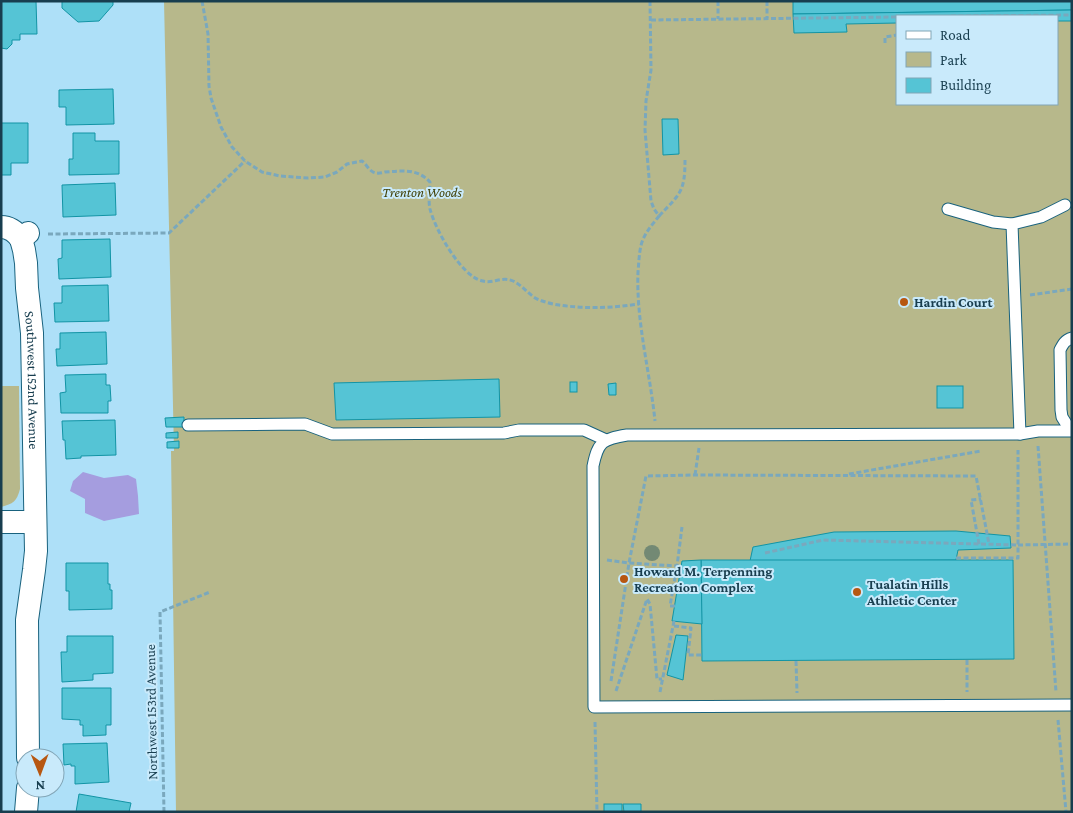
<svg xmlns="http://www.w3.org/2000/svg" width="1073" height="813" viewBox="0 0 1073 813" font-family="'Crimson Pro',serif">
  <rect width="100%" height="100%" fill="#aee0f8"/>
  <!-- green -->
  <g fill="#b7b88b" fill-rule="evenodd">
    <path d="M164 1H1072V812H176L171 451H174ZM897 16H1057V104H897Z"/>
    <path d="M1 386H19L20 489C17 501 13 504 1 507Z"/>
  </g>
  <!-- water -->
  <polygon fill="#a59ddf" points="83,472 104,478 128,475 136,479 138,496 139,514 104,521 85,513 85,499 70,491 73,481"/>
  <!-- building -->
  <g fill="#55c4d5" stroke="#1294a5">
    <polygon points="1,1 36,1 37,34 20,34 20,40 12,40 12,44 7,49 1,48"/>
    <polygon points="62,1 113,1 113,5 99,21 78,22 62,8"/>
    <polygon points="793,1 1072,1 1072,10 793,14"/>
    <polygon points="1072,10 1072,21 1057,21 1057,16 897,16 897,23 846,24 847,32 794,33 793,14"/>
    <polygon points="113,89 114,124 66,125 66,107 59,107 59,90"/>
    <polygon points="662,119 678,119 679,154 663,155"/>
    <polygon points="1,123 28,123 28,163 11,163 11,175 1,175"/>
    <polygon points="73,133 95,133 95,141 119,141 119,174 69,175 69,159 73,159"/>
    <polygon points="115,183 116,215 63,217 62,185"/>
    <polygon points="110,239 111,277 59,279 58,259 62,258 62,240"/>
    <polygon points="108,285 109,321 55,322 54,303 62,303 62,286"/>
    <polygon points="106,332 107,364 57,366 56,349 60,349 60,333"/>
    <polygon points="106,374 106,385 110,385 111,401 108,401 108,413 61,413 60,393 66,392 65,375"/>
    <polygon points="499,379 500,417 336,420 334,383"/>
    <rect x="570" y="382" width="7" height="10"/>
    <polygon points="616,383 616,395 609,395 608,384"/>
    <rect x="937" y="386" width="26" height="22"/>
    <polygon points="184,417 184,427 166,427 165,418"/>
    <polygon points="115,420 116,455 81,456 81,458 66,459 65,440 63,440 62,421"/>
    <polygon points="178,432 178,438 166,438 166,433"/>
    <polygon points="179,441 179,448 167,448 167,442"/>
    <polygon points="956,531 1010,536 1011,548 958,550 956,560 750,561 753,547 834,532"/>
    <polygon points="701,560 1013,560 1014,659 702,661"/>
    <polygon points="701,560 702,624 672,621 682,561"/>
    <polygon points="66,563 108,563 108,584 110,584 110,590 112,590 112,609 69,610 69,591 66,591"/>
    <polygon points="676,635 688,636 683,680 667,675"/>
    <polygon points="67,636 113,636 113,673 93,674 93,680 62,682 61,652 67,652"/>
    <polygon points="62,688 111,688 111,725 106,725 106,735 83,736 83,725 80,725 80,720 62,719"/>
    <polygon points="107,743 109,782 75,784 75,766 71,766 71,764 64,765 63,744"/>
    <polygon points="79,794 131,803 129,812 76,812"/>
    <rect x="604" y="804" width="18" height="8"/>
    <polygon points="623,804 641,804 641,812 624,812"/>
  </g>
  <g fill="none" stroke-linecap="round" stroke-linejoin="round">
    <!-- service casing -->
    <g stroke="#19627e" stroke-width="13">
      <g id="service">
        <polyline points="948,209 993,222 1012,224"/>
        <path d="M1072 338C1065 340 1063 344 1060 350L1061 410 1062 417 1067 425 1072 429"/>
        <polyline points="188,425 305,424 332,434 504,433 519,430 584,430 606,440"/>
        <path d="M1072 431H1038L1020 434 627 435C602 439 598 442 593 466L594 707 1072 705"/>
        <polyline points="1020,434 1012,224 1041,217 1065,205"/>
      </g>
    </g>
    <!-- minor casing -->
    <g stroke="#19627e" stroke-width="24">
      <g id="minor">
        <path d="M1 227C10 227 16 232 21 239L28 233"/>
        <path id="s1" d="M21 239 24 250 26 263 27 288 32 333 36 551 34 570 27 620 28 758"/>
        <polyline points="1,522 35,522"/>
        <polyline points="26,812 28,788"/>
      </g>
    </g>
    <!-- path -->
    <g stroke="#7aa8bd" stroke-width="3" stroke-dasharray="5 2.5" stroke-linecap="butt">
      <path d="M202 1 208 34 209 86 211 98 221 127 232 147 245 161 262 172 280 176 308 178 325 177 337 172 347 164 362 161C366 164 369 170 373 172 377 174 381 173 385 172 402 171 417 168 430 182 430 191 428 200 430 209 435 229 461 277 483 281 493 284 502 276 513 281 522 285 528 294 537 299 544 302 552 304 559 305 586 309 612 308 639 304"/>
      <path d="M650 1 651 70 646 101 645 130 651 201 654 209 659 216C653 224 646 231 642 242 639 251 639 262 638 272 636 322 650 372 655 421"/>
      <polyline points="718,1 718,19"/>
      <polyline points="767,1 767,18"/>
      <polyline points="951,16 1072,15"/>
      <polyline points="651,20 897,17"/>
      <polyline points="885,43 885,37 897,35"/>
      <path d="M659 216C680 194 685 192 685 160"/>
      <polyline points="48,234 169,233 245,161"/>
      <polyline points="1030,295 1072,289"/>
      <polyline points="1038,446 1056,692"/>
      <polyline points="849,474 981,451"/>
      <polyline points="695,475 699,448"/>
      <polyline points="979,544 971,500 981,499"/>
      <polyline points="765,553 823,540 1018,545 1018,450"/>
      <polyline points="956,558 1018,558 1018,545 1072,544"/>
      <polyline points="607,560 629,563 677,566 682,527"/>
      <polyline points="675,606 670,606 677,566"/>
      <polyline points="674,626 691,628 688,655 702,655"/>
      <polyline points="967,660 967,692"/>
      <polyline points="796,661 797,693"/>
      <polyline points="611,681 629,563 646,476 695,475 976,476 989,544"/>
      <polyline points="616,691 647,599 650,604 657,679 662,679"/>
      <polyline points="660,692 674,621"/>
      <polyline points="1058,720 1066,812"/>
      <polyline points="595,722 597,812"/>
      <polyline points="164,812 160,612 210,592"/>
    </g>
    <!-- service -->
    <use href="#service" stroke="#fff" stroke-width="11"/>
    <!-- minor -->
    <use href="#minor" stroke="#fff" stroke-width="22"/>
  </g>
  <!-- trees -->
  <circle fill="#738974" cx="652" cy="553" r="8"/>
  <!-- markers -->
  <g fill="#b75711" stroke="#c9eafb" stroke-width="2">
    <circle cx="904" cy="302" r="5"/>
    <circle cx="624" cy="579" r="5"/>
    <circle cx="857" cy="592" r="5"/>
  </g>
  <g text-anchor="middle" stroke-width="4" stroke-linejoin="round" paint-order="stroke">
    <!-- park labels -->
    <g font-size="14" font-style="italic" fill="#424208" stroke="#c9eafb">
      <text x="422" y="197">Trenton Woods</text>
    </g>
    <!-- poi labels -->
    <g font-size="14" font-weight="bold" fill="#183e4f" stroke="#c9eafb" text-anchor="start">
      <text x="914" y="307">Hardin Court</text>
      <text x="634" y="576">Howard M. Terpenning<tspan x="634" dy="16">Recreation Complex</tspan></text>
      <text x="867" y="589">Tualatin Hills<tspan x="867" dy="16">Athletic Center</tspan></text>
    </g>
    <!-- street labels -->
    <g font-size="14" fill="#183e4f" stroke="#c9eafb">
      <text dy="5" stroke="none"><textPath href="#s1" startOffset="142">Southwest 152nd Avenue</textPath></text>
      <text transform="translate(151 712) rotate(-91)" y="5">Northwest 153rd Avenue</text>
    </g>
  </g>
  <!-- border -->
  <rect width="1073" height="813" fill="none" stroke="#183e4f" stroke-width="5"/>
  <!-- legend -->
  <rect x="896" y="15" width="162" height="90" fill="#c9eafb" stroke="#82a5b6"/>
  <rect x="906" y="31" width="25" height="8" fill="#ffffff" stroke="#82a5b6"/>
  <text x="940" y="40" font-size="15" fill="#183e4f">Road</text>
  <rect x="906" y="52" width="25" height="15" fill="#b7b88b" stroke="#82a5b6"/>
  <text x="940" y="65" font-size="15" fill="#183e4f">Park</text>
  <rect x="906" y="78" width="25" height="15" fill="#55c4d5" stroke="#82a5b6"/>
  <text x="940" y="90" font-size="15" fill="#183e4f">Building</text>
  <!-- north arrow -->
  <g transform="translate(40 773) rotate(179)"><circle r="24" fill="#c9eafb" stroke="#82a5b6"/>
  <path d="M0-4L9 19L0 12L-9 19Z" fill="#b75711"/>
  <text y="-8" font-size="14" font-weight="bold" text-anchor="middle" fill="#183e4f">N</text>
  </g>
</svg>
